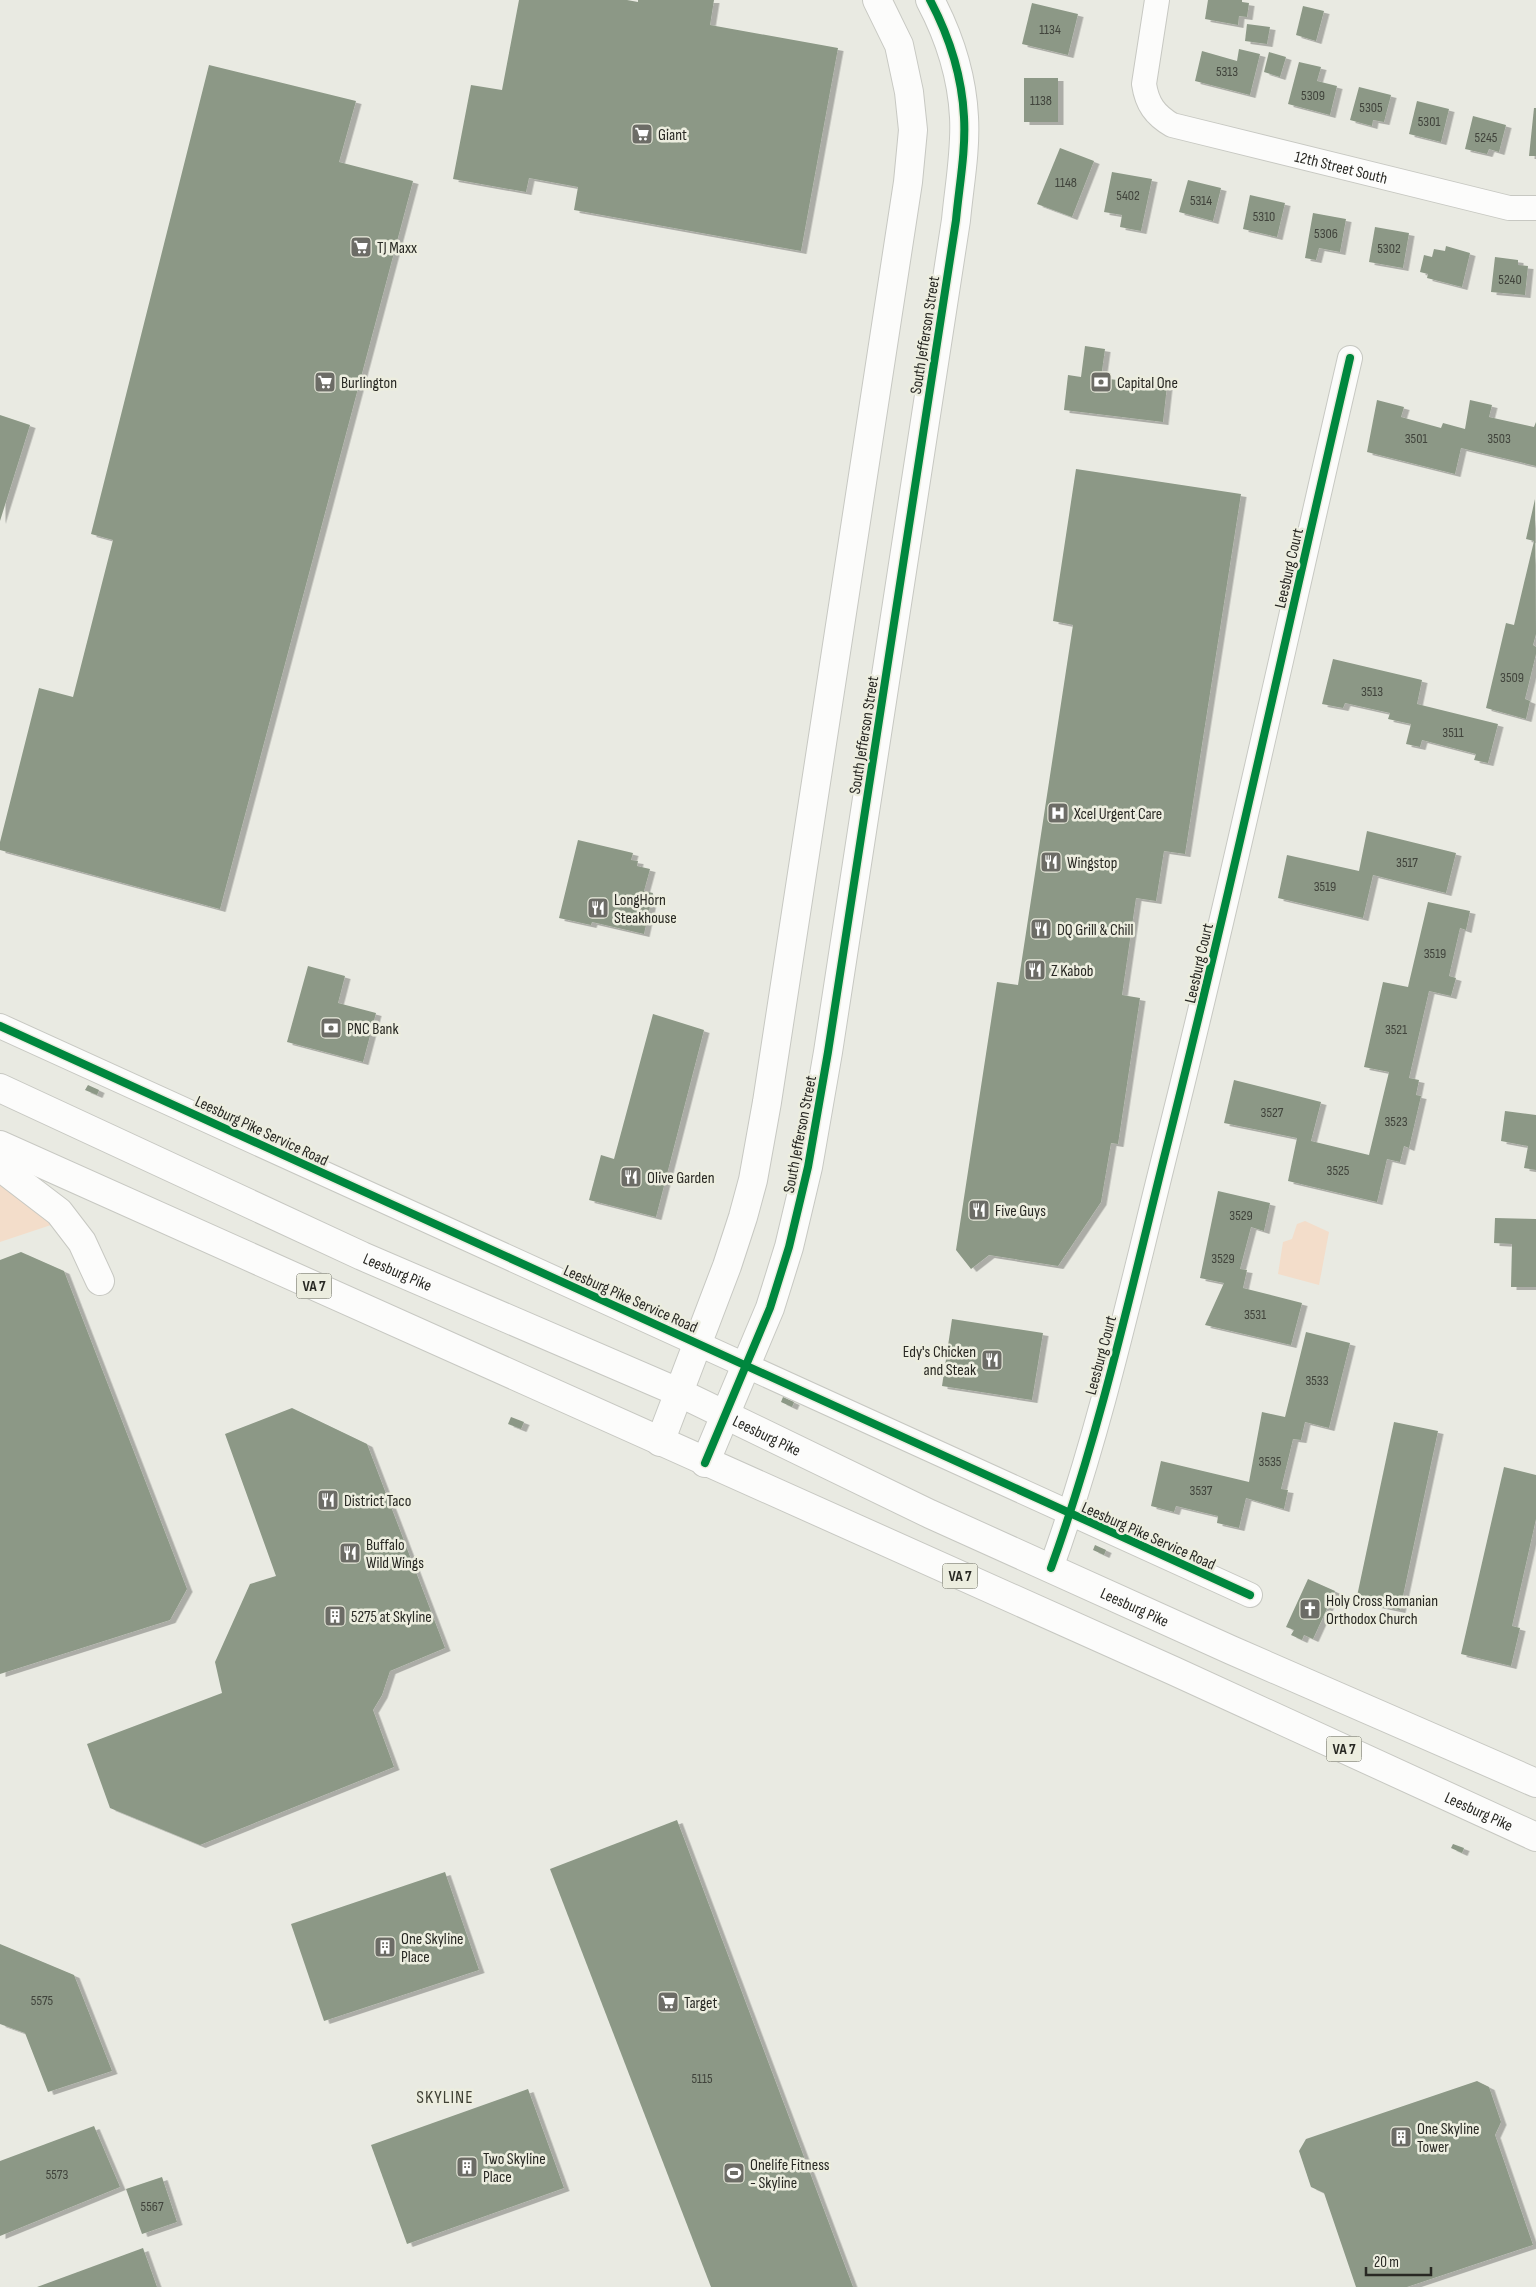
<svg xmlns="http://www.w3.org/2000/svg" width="1536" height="2287" viewBox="0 0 1536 2287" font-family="'Sofia Sans Condensed',sans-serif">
  <defs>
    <filter id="shadow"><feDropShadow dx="5.5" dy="3" stdDeviation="0" flood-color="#0004"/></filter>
  </defs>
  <rect width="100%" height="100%" fill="#e9eae2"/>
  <!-- green -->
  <g fill="#f3ddca">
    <polygon points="0,1181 54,1224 0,1242"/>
    <polygon points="1305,1221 1329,1232 1319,1285 1278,1274 1283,1242 1292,1239 1297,1224"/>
  </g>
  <!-- building -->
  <g fill="#8c9886" filter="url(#shadow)">
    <polygon points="519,0 627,0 638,2 638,0 714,0 710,25 838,48 801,251 574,210 578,187 529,178 526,192 453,179 471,85 502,90"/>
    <polygon points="1208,0 1242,0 1242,2 1249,3 1247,17 1239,16 1238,25 1205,19"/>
    <polygon points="1032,3 1078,14 1068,55 1022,44"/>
    <polygon points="1303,6 1324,11 1316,41 1296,35"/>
    <polygon points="1247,24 1270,27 1267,44 1245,41"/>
    <polygon points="1239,49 1260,54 1250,95 1195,81 1202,51 1237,61"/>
    <polygon points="1269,52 1286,57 1280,77 1264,72"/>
    <polygon points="1299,62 1321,67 1317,81 1337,86 1330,115 1288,104"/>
    <polygon points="209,65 356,101 339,162 413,181 220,909 0,850 0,842 39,688 73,697 113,540 91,534"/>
    <rect x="1024" y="78" width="34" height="44"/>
    <polygon points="1359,87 1391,95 1384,122 1373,120 1372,126 1350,120"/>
    <polygon points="1417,101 1449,109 1441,142 1409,134"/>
    <polygon points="1534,108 1536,108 1536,156 1529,156"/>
    <polygon points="1473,116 1506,125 1499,152 1489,149 1487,154 1465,149"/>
    <polygon points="1060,148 1094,161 1072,217 1037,204"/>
    <polygon points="1112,172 1152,179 1141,231 1120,227 1122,215 1104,212"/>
    <polygon points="1188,180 1221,188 1213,221 1179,212"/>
    <polygon points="1250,195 1285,203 1277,237 1243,229"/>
    <polygon points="1313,213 1346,219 1340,252 1319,248 1316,260 1305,258"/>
    <polygon points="1375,227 1409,233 1403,268 1369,262"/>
    <polygon points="1446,246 1470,253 1462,287 1427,278 1428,274 1420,272 1424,255 1432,257 1434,249 1445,251"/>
    <polygon points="1495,257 1518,260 1518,265 1528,266 1525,295 1491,292"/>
    <polygon points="1085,346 1105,349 1101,378 1167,386 1163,422 1064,410 1068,375 1081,377"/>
    <polygon points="1377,400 1404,407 1401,417 1441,428 1443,423 1465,429 1470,400 1492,405 1489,417 1534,427 1536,422 1536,466 1461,448 1455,474 1367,452"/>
    <polygon points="0,415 30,425 0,521"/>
    <polygon points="1076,469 1241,494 1185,854 1164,851 1156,901 1136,898 1122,995 1140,998 1118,1144 1111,1143 1101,1202 1058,1266 989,1255 971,1269 956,1250 997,982 1018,985 1073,625 1053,621"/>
    <polygon points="1535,499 1536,634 1533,645 1536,647 1536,654 1525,699 1530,701 1526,719 1486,708 1506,623 1514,625 1534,541 1526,539"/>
    <polygon points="1333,659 1422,680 1417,704 1498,724 1488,763 1474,760 1476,754 1422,740 1420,747 1406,744 1411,724 1388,719 1390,713 1345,703 1343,708 1322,704"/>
    <polygon points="1367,831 1456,853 1446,893 1373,875 1363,918 1278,898 1287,855 1359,871"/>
    <polygon points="578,840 633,853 631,860 638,861 637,866 650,869 644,891 653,893 644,934 592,922 591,925 559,918"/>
    <polygon points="1428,902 1470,911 1466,930 1460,928 1449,976 1456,978 1451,996 1429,991 1409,1078 1419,1080 1416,1095 1421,1096 1409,1148 1404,1146 1400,1162 1387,1159 1377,1202 1288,1181 1297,1138 1224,1123 1234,1080 1321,1102 1311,1141 1369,1155 1389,1072 1364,1067 1383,982 1408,987"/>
    <polygon points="308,966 345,976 338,1003 376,1013 363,1062 287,1042"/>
    <polygon points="653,1014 704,1030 656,1217 589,1200 601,1155 614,1159"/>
    <polygon points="88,1085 99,1090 97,1095 85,1090"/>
    <polygon points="1505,1111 1536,1115 1536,1170 1524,1168 1528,1146 1501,1141"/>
    <polygon points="1218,1191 1270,1203 1264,1231 1251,1227 1240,1269 1247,1270 1243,1288 1302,1303 1291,1345 1205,1325 1224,1283 1200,1278"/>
    <polygon points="1495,1218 1536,1219 1536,1287 1511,1287 1512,1244 1494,1243"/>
    <polygon points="21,1252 64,1271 187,1589 170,1620 0,1674 0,1260"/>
    <polygon points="952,1319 1043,1333 1032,1400 942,1386"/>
    <polygon points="1306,1332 1350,1343 1329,1428 1305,1422 1301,1440 1293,1439 1281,1489 1288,1490 1284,1509 1246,1498 1239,1528 1217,1523 1218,1516 1176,1506 1174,1512 1151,1506 1161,1461 1249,1482 1262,1412 1285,1417"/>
    <polygon points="783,1397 794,1402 792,1407 781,1402"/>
    <polygon points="292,1408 367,1444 445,1648 390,1671 382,1695 373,1710 394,1767 200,1845 110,1808 87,1744 222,1693 215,1662 250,1584 276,1576 225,1434"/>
    <polygon points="511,1417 524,1422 521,1429 508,1424"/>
    <polygon points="1394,1422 1438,1431 1400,1610 1356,1601"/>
    <polygon points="1504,1467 1536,1475 1536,1519 1512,1626 1520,1628 1511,1666 1461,1654"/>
    <polygon points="1095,1545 1106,1550 1104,1555 1093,1550"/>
    <polygon points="1308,1579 1335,1591 1313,1639 1304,1635 1302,1640 1291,1635 1294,1630 1286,1627"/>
    <polygon points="677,1820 853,2287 711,2287 550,1869"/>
    <polygon points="1453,1844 1464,1848 1462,1853 1451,1848"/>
    <polygon points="445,1872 479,1970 324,2021 291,1924"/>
    <polygon points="0,1944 74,1975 112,2071 48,2092 25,2033 0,2024"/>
    <polygon points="1477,2081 1489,2087 1501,2122 1495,2135 1533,2245 1407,2287 1356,2287 1324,2193 1311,2187 1299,2151 1306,2139"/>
    <polygon points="528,2089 564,2188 407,2244 371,2145"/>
    <polygon points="94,2126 120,2187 0,2236 0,2161"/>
    <polygon points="162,2177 177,2222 142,2234 126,2189"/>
    <polygon points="143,2248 157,2287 37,2287"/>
  </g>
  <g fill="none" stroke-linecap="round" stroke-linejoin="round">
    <!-- minor casing -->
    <g stroke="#c7c8c2" stroke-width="26">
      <g id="minor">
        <path id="s1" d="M1157 0 1144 84C1147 104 1155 115 1172 125L1509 208H1536"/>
        <polyline points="0,1026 1250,1595"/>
        <path d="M1051 1568C1099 1435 1130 1295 1164 1158 1231 892 1288 625 1350 358"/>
      </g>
    </g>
    <!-- tertiary casing -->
    <g stroke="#c7c8c2" stroke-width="30">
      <g id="tertiary">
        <polyline points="660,1442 727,1266 743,1217 753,1180 767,1102 908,182 913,130 909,92 899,45 877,0"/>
        <path d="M705 1463 770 1308 789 1247 808 1167 828 1052 956 220C959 187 966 151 964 117 962 77 949 36 930 0"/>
      </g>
    </g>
    <!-- primary casing -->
    <g stroke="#c7c8c2" stroke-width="30">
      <g id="primary">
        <path id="s2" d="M0 1088 362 1256 678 1392 930 1514 1231 1650 1536 1783"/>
        <path id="s3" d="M0 1145 1174 1671 1536 1837"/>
        <polyline points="0,1167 59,1212 82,1242 100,1281"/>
      </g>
    </g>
    <!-- minor -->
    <use href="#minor" stroke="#fcfcfb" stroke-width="24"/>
    <!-- tertiary -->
    <use href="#tertiary" stroke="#fcfcfb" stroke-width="28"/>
    <!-- primary -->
    <use href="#primary" stroke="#fcfcfb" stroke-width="28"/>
    <!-- cycleway casing -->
    <g stroke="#eceddf" stroke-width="11">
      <g id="cycleway">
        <polyline points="0,1026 1250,1595"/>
        <path d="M705 1463 770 1308 789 1247 808 1167 828 1052 956 220C959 187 966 151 964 117 962 77 949 36 930 0"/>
        <path d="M1051 1568C1099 1435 1130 1295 1164 1158 1231 892 1288 625 1350 358"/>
      </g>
    </g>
    <!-- cycleway -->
    <use href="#cycleway" stroke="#00873e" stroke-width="8"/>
  </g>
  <!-- icons -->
  <defs>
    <g id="supermarket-square" transform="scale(1.125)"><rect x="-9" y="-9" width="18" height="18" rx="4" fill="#6c6c66" stroke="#eceddf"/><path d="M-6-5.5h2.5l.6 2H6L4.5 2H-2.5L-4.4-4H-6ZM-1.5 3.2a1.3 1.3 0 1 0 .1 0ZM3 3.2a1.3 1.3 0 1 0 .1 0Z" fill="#fff"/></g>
    <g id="bank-square" transform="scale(1.125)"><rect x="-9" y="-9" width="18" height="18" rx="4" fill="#6c6c66" stroke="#eceddf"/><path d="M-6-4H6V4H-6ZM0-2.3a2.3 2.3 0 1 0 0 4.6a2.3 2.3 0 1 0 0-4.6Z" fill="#fff"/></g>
    <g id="hospital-square" transform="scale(1.125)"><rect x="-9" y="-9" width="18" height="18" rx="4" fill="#6c6c66" stroke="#eceddf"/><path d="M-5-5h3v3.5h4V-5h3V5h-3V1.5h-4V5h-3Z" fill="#fff"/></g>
    <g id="restaurant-square" transform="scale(1.125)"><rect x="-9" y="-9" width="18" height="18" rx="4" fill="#6c6c66" stroke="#eceddf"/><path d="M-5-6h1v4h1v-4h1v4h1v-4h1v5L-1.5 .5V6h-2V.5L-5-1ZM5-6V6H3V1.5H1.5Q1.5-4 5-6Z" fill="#fff"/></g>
    <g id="church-square" transform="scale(1.125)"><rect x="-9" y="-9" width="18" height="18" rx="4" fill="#6c6c66" stroke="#eceddf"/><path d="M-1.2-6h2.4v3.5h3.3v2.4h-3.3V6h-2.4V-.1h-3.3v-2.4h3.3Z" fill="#fff"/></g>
    <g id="building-square" transform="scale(1.125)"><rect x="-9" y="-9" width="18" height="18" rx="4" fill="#6c6c66" stroke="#eceddf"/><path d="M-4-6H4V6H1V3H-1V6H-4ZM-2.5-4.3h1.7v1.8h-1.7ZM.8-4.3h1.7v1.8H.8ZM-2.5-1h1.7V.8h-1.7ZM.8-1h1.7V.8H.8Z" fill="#fff"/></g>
    <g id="stadium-square" transform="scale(1.125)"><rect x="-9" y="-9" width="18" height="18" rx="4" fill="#6c6c66" stroke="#eceddf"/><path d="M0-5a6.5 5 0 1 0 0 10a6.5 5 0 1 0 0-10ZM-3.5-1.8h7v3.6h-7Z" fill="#fff"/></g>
  </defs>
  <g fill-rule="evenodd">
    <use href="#supermarket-square" x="642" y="134"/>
    <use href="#supermarket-square" x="361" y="247"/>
    <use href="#supermarket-square" x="325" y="382"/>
    <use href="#bank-square" x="1101" y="382"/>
    <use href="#hospital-square" x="1058" y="813"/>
    <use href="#restaurant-square" x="1051" y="862"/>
    <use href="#restaurant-square" x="598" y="908"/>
    <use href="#restaurant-square" x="1041" y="929"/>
    <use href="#restaurant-square" x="1035" y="970"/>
    <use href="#bank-square" x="331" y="1028"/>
    <use href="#restaurant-square" x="631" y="1177"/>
    <use href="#restaurant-square" x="979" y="1210"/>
    <use href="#restaurant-square" x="992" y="1360"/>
    <use href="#restaurant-square" x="328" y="1500"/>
    <use href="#restaurant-square" x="350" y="1553"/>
    <use href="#church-square" x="1310" y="1609"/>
    <use href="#building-square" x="335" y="1616"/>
    <use href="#building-square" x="385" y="1947"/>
    <use href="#supermarket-square" x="668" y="2002"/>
    <use href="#building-square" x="1401" y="2137"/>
    <use href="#building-square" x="467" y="2167"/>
    <use href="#stadium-square" x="734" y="2173"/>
  </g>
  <g text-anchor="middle" stroke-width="5" stroke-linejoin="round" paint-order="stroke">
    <!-- number labels -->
    <g font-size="14" fill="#41443c">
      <text x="1050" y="34">1134</text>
      <text x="1227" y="76">5313</text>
      <text x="1313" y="100">5309</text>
      <text x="1041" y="105">1138</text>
      <text x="1371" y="112">5305</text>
      <text x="1429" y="126">5301</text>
      <text x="1486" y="142">5245</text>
      <text x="1066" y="187">1148</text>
      <text x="1128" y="200">5402</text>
      <text x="1201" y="205">5314</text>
      <text x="1264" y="221">5310</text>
      <text x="1326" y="238">5306</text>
      <text x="1389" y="253">5302</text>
      <text x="1510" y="284">5240</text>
      <text x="1416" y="443">3501</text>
      <text x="1499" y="443">3503</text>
      <text x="1512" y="682">3509</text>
      <text x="1372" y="696">3513</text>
      <text x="1453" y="737">3511</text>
      <text x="1407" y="867">3517</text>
      <text x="1325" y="891">3519</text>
      <text x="1435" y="958">3519</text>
      <text x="1396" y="1034">3521</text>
      <text x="1272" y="1117">3527</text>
      <text x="1396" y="1126">3523</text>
      <text x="1338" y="1175">3525</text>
      <text x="1241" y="1220">3529</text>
      <text x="1223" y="1263">3529</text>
      <text x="1255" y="1319">3531</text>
      <text x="1317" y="1385">3533</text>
      <text x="1270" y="1466">3535</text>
      <text x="1201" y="1495">3537</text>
      <text x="42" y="2005">5575</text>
      <text x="702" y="2083">5115</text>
      <text x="57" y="2179">5573</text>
      <text x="152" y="2211">5567</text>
    </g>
    <!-- shield labels -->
    <g fill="#eceddf" stroke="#63635b" stroke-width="1">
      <rect x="296.5" y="1273.5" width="35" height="25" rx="4"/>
      <rect x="942.5" y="1563.5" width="35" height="25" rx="4"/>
      <rect x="1326.5" y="1736.5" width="35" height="25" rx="4"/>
    </g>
    <g font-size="15" font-weight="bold" fill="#282823">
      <text x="314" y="1291">VA 7</text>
      <text x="960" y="1581">VA 7</text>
      <text x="1344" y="1754">VA 7</text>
    </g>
    <!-- poi labels -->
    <g font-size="16" fill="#282823" stroke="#eceddf" text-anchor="start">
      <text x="658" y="140">Giant</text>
      <text x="377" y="253">TJ Maxx</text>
      <text x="341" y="388">Burlington</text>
      <text x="1117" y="388">Capital One</text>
      <text x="1074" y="819">Xcel Urgent Care</text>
      <text x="1067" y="868">Wingstop</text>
      <text x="614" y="905">LongHorn<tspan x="614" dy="18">Steakhouse</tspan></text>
      <text x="1057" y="935">DQ Grill &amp; Chill</text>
      <text x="1051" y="976">Z Kabob</text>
      <text x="347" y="1034">PNC Bank</text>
      <text x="647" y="1183">Olive Garden</text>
      <text x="995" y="1216">Five Guys</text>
      <text x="976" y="1357" text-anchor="end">Edy's Chicken<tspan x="976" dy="18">and Steak</tspan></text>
      <text x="344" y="1506">District Taco</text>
      <text x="366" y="1550">Buffalo<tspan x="366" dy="18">Wild Wings</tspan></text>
      <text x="1326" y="1606">Holy Cross Romanian<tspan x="1326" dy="18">Orthodox Church</tspan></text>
      <text x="351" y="1622">5275 at Skyline</text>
      <text x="401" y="1944">One Skyline<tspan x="401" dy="18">Place</tspan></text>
      <text x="684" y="2008">Target</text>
      <text x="1417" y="2134">One Skyline<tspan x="1417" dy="18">Tower</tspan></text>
      <text x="483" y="2164">Two Skyline<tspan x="483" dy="18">Place</tspan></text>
      <text x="750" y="2170">Onelife Fitness<tspan x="750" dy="18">- Skyline</tspan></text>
    </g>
    <!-- street labels -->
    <g font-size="16" fill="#282823" stroke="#eceddf">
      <text dy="6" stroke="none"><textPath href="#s1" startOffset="311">12th Street South</textPath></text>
      <text transform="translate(924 335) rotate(-81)" y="6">South Jefferson Street</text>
      <text transform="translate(1288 568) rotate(-77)" y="6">Leesburg Court</text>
      <text transform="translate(863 735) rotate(-81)" y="6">South Jefferson Street</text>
      <text transform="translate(1198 963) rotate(-77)" y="6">Leesburg Court</text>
      <text transform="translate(262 1130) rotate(25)" y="6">Leesburg Pike Service Road</text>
      <text transform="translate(799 1134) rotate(-79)" y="6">South Jefferson Street</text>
      <text dy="6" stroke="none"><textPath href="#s2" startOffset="438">Leesburg Pike</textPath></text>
      <text transform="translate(631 1298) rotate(24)" y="6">Leesburg Pike Service Road</text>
      <text transform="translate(1100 1355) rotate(-75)" y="6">Leesburg Court</text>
      <text dy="6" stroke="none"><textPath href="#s2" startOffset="842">Leesburg Pike</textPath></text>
      <text transform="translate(1149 1535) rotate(24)" y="6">Leesburg Pike Service Road</text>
      <text dy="6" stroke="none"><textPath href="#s2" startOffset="1248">Leesburg Pike</textPath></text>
      <text dy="6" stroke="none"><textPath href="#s3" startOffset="1622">Leesburg Pike</textPath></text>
    </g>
    <!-- neighbourhood labels -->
    <g font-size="18" letter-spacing="1" fill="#3f4035" stroke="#eceddf">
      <text x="445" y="2103">SKYLINE</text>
    </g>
  </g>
  <!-- scale -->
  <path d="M1366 2267v8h65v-8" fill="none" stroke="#282823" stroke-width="2.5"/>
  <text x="1374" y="2267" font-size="15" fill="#282823" stroke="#eceddf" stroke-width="4" paint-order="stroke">20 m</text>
</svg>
